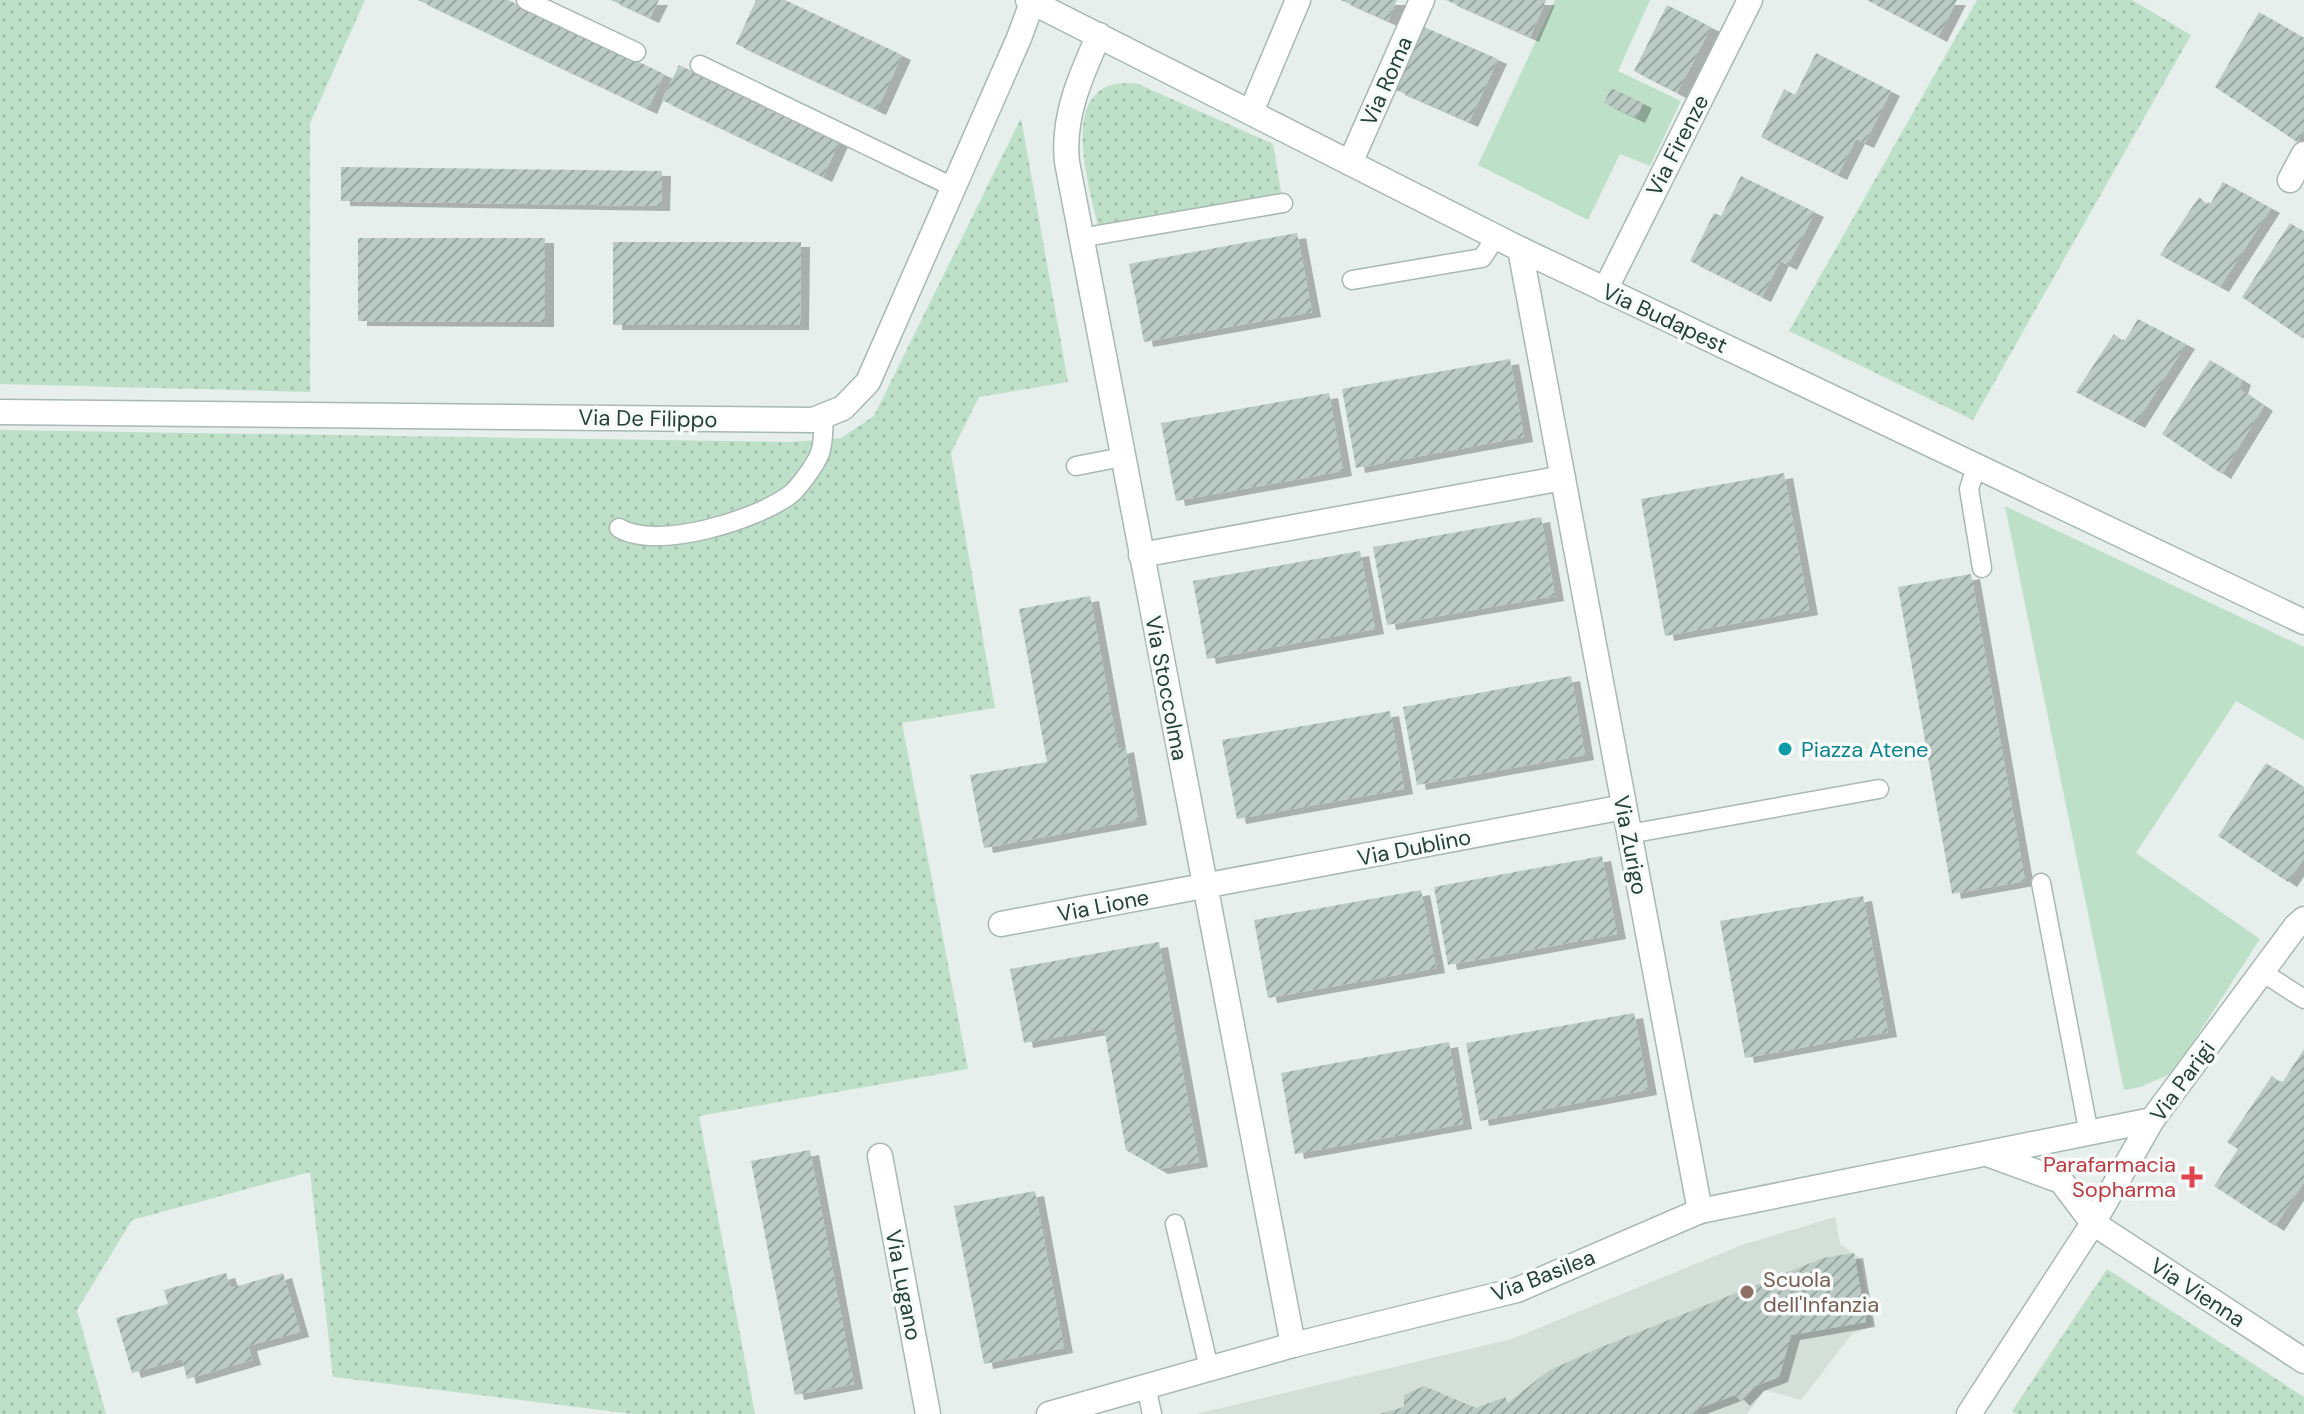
<svg xmlns="http://www.w3.org/2000/svg" width="2304" height="1414" viewBox="0 0 2304 1414" font-family="'DM Sans',sans-serif">
  <defs>
    <pattern id="grass-dots" width="8" height="8" patternUnits="userSpaceOnUse" patternTransform="scale(2)"><rect width="8" height="8" fill="#bfe0c8"/><path d="M2 2h.1M6 6h.1" fill="none" stroke="#a4c1ad" stroke-width="1.8" stroke-linecap="round"/></pattern>
    <pattern id="building-hatch" width="6" height="6" patternUnits="userSpaceOnUse" patternTransform="scale(2)"><rect width="6" height="6" fill="#bbcac4"/><path d="M-1 1l2-2M0 6l6-6M5 7l2-2" fill="none" stroke="#98a6a0"/></pattern>
    <filter id="shadow"><feDropShadow dx="9" dy="5" stdDeviation="0" flood-color="#0004"/></filter>
  </defs>
  <rect width="100%" height="100%" fill="#e6efeb"/>
  <!-- built -->
  <polygon fill="#d4dfda" points="1835,1217 1840,1244 1860,1258 1873,1325 1851,1335 1801,1400 1765,1390 1747,1414 1196,1414 1512,1339 1742,1245"/>
  <!-- grass -->
  <g fill="url(#grass-dots)">
    <polygon points="0,0 365,0 310,123 310,392 0,384"/>
    <polygon points="1977,0 2132,0 2191,35 1973,420 1789,331"/>
    <path d="M1136 83 1273 144 1283 203 1100 235C1093 198 1059 102 1111 85 1119 83 1128 83 1136 83Z"/>
    <polygon points="1021,118 1068,382 979,397 951,453 995,708 902,723 968,1069 699,1116 755,1414 633,1414 333,1377 310,1172 132,1220 77,1310 106,1414 0,1414 0,430 790,442 841,438 874,416"/>
    <polygon points="2107,1269 2304,1397 2304,1414 2016,1414 2012,1411"/>
  </g>
  <!-- garden -->
  <g fill="#bfe0c8">
    <polygon points="1555,0 1650,0 1618,71 1681,101 1650,166 1620,154 1588,220 1478,165"/>
    <polygon points="2005,506 2304,647 2304,740 2236,701 2136,853 2260,939 2173,1073 2140,1087 2124,1090"/>
  </g>
  <!-- building -->
  <g fill="url(#building-hatch)" filter="url(#shadow)">
    <polygon points="418,0 508,0 664,74 648,109"/>
    <polygon points="611,0 659,0 650,18"/>
    <polygon points="756,0 785,0 902,55 877,110 736,44"/>
    <polygon points="1341,0 1397,0 1388,21"/>
    <polygon points="1446,0 1546,0 1530,37"/>
    <polygon points="1867,0 1957,0 1938,37"/>
    <polygon points="1667,5 1711,27 1677,93 1634,71"/>
    <polygon points="2259,12 2304,38 2304,130 2297,142 2215,87"/>
    <polygon points="1424,27 1498,59 1469,122 1396,90"/>
    <polygon points="1816,53 1891,91 1865,143 1856,139 1838,175 1761,137 1784,89 1795,95"/>
    <polygon points="679,65 839,142 823,177 662,100"/>
    <polygon points="1611,88 1643,103 1636,118 1604,103"/>
    <polygon points="341,167 662,171 661,206 341,201"/>
    <polygon points="1741,176 1815,212 1788,265 1780,261 1762,297 1690,261 1714,213 1721,216"/>
    <polygon points="2223,182 2271,208 2220,287 2160,255 2199,197 2209,206"/>
    <polygon points="2290,223 2304,232 2304,335 2302,338 2242,297"/>
    <polygon points="1297,233 1312,312 1144,342 1129,264"/>
    <polygon points="358,238 545,238 545,322 358,321"/>
    <polygon points="613,242 801,242 800,325 613,325"/>
    <polygon points="2138,319 2186,344 2136,423 2076,392 2114,334 2124,342"/>
    <polygon points="1510,359 1524,437 1356,468 1342,389"/>
    <polygon points="2210,360 2242,380 2239,389 2264,406 2222,474 2162,434"/>
    <polygon points="1329,393 1343,471 1176,501 1161,423"/>
    <polygon points="1784,473 1809,610 1665,636 1641,499"/>
    <polygon points="1541,517 1555,596 1387,625 1373,547"/>
    <polygon points="1360,551 1375,629 1207,659 1193,581"/>
    <polygon points="1971,574 2025,881 1952,894 1898,587"/>
    <polygon points="1090,596 1118,749 1125,747 1138,820 984,848 970,775 1047,762 1019,609"/>
    <polygon points="1571,676 1585,755 1417,785 1403,707"/>
    <polygon points="1390,711 1404,789 1237,819 1222,740"/>
    <polygon points="2266,763 2304,788 2304,858 2288,882 2218,836"/>
    <polygon points="1602,856 1617,934 1448,965 1434,887"/>
    <polygon points="1421,890 1436,968 1268,998 1254,920"/>
    <polygon points="1863,896 1888,1032 1745,1058 1720,921"/>
    <polygon points="1159,942 1199,1162 1159,1169 1126,1150 1104,1029 1024,1043 1010,969"/>
    <polygon points="1634,1013 1648,1090 1480,1121 1466,1043"/>
    <polygon points="1449,1042 1463,1124 1295,1154 1281,1073"/>
    <polygon points="2304,1049 2304,1182 2275,1226 2214,1186 2238,1149 2227,1142 2272,1076 2282,1083"/>
    <polygon points="810,1150 854,1384 795,1395 751,1161"/>
    <polygon points="1035,1191 1064,1348 984,1364 954,1206"/>
    <polygon points="1854,1253 1866,1322 1791,1335 1779,1377 1755,1386 1741,1401 1735,1395 1700,1408 1695,1414 1379,1414 1404,1407 1404,1395 1424,1386 1476,1408 1505,1397 1508,1403 1548,1371 1599,1348 1823,1258"/>
    <polygon points="226,1273 231,1288 283,1273 300,1332 248,1346 252,1360 187,1379 182,1359 132,1373 116,1318 168,1304 164,1290"/>
  </g>
  <g fill="none" stroke-linecap="round" stroke-linejoin="round">
    <!-- lane casing -->
    <g stroke="#a8b8b2" stroke-width="21">
      <g id="lane">
        <polyline points="526,0 636,52"/>
        <polyline points="700,65 953,187"/>
        <polyline points="1080,238 1283,203"/>
        <polyline points="1352,280 1482,258 1496,237"/>
        <polyline points="1076,466 1122,457"/>
        <polyline points="1976,467 1969,489 1982,568"/>
        <path d="M619 528C657 551 757 520 791 494 800 486 816 464 820 453 824 442 823 427 824 416"/>
        <polyline points="1629,834 1879,789"/>
        <polyline points="2041,883 2089,1134"/>
        <polyline points="2262,972 2304,999"/>
        <polyline points="1175,1224 1209,1368"/>
        <polyline points="1146,1386 1152,1414"/>
      </g>
    </g>
    <!-- street casing -->
    <g stroke="#a8b8b2" stroke-width="27">
      <g id="street">
        <polyline points="1028,0 1520,249 2304,622"/>
        <path d="M1099 35C1081 75 1062 117 1067 162L1293 1345"/>
        <polyline points="1251,112 1298,0"/>
        <polyline points="1350,163 1422,0"/>
        <polyline points="2290,180 2304,154"/>
        <polyline points="1520,249 1700,1211"/>
        <polyline points="1605,290 1750,0"/>
        <polyline points="0,412 813,420 843,408 868,382 1019,38 1033,0"/>
        <polyline points="1141,555 1563,478"/>
        <polyline points="1001,924 1624,807"/>
        <polyline points="1990,1155 2061,1181 2093,1223 2304,1361"/>
        <polyline points="880,1156 928,1414"/>
        <polyline points="1049,1414 1293,1345 1517,1290 1700,1211 2152,1120"/>
        <polyline points="1969,1414 2093,1223 2152,1120 2296,926 2304,919"/>
      </g>
    </g>
    <!-- lane -->
    <use href="#lane" stroke="#fff" stroke-width="18"/>
    <!-- street -->
    <use href="#street" stroke="#fff" stroke-width="24"/>
  </g>
  <!-- markers -->
  <circle fill="#0f9aa8" stroke="#f7fbf9" stroke-width="3" cx="1785" cy="749" r="8"/>
  <path fill="#e0444e" stroke="#f7fbf9" stroke-width="3" d="M2188 1165h8v8h8v8h-8v8h-8v-8h-8v-8h8z"/>
  <circle fill="#8d6e63" stroke="#f7fbf9" stroke-width="3" cx="1747" cy="1292" r="8"/>
  <g text-anchor="middle" stroke-width="7" stroke-linejoin="round" paint-order="stroke">
    <!-- street labels -->
    <g font-size="22" fill="#24423a" stroke="#f7fbf9">
      <text transform="translate(1386 81) rotate(-66)" y="8">Via Roma</text>
      <text transform="translate(1677 145) rotate(-63)" y="8">Via Firenze</text>
      <text transform="translate(1665 318) rotate(25)" y="8">Via Budapest</text>
      <text transform="translate(648 418) rotate(1)" y="8">Via De Filippo</text>
      <text transform="translate(1167 688) rotate(79)" y="8">Via Stoccolma</text>
      <text transform="translate(1631 845) rotate(79)" y="8">Via Zurigo</text>
      <text transform="translate(1414 847) rotate(-11)" y="8">Via Dublino</text>
      <text transform="translate(1103 905) rotate(-11)" y="8">Via Lione</text>
      <text transform="translate(2182 1081) rotate(-54)" y="8">Via Parigi</text>
      <text transform="translate(1543 1275) rotate(-21)" y="8">Via Basilea</text>
      <text transform="translate(904 1285) rotate(79)" y="8">Via Lugano</text>
      <text transform="translate(2198 1292) rotate(33)" y="8">Via Vienna</text>
    </g>
    <!-- culture labels -->
    <g font-size="22" fill="#0d838f" stroke="#f7fbf9" text-anchor="start">
      <text x="1801" y="757">Piazza Atene</text>
    </g>
    <!-- health labels -->
    <g font-size="22" fill="#be3a42" stroke="#f7fbf9" text-anchor="end">
      <text x="2176" y="1172">Parafarmacia<tspan x="2176" dy="25">Sopharma</tspan></text>
    </g>
    <!-- education labels -->
    <g font-size="22" fill="#785e54" stroke="#f7fbf9" text-anchor="start">
      <text x="1763" y="1287">Scuola<tspan x="1763" dy="25">dell'Infanzia</tspan></text>
    </g>
  </g>
</svg>
